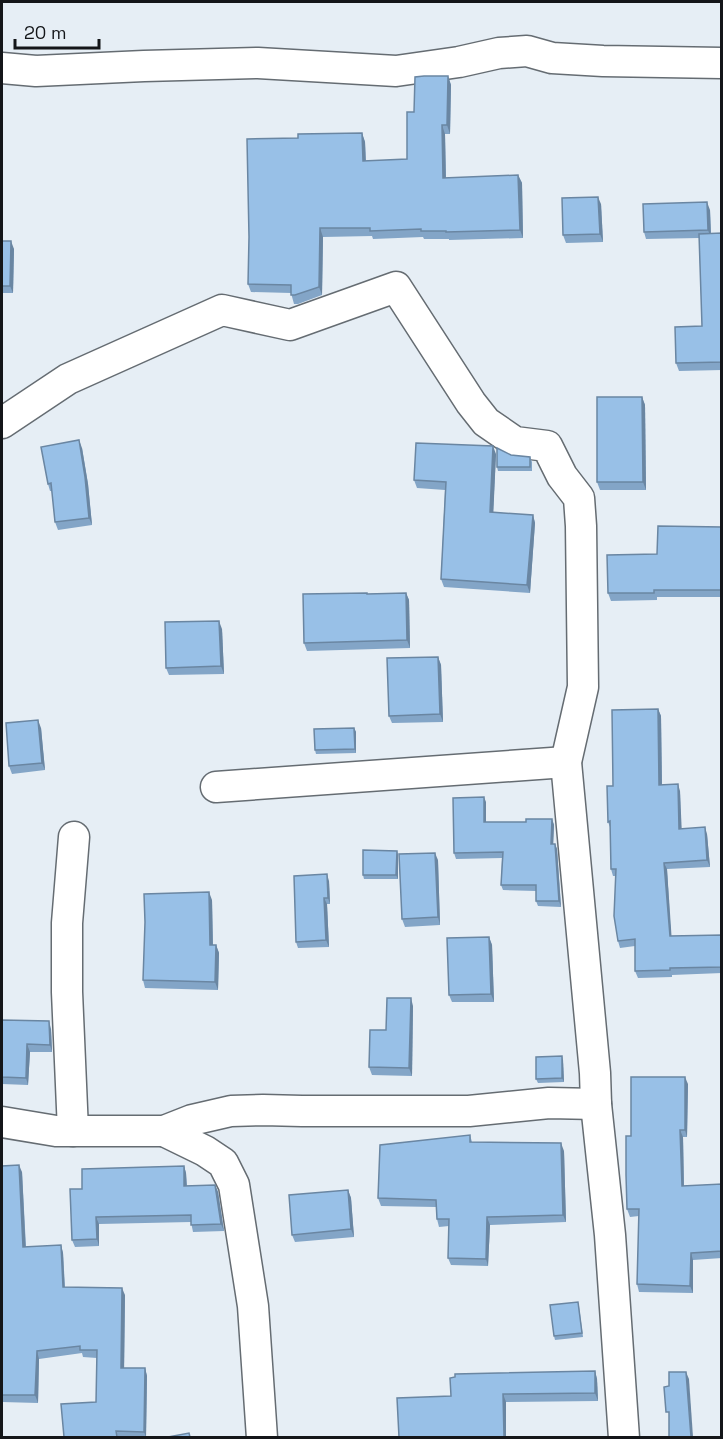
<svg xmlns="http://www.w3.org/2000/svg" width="723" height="1439" viewBox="0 0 723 1439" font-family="'Space Grotesk',sans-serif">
  <rect width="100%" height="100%" fill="#e6eef5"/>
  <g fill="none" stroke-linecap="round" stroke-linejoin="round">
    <!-- minor casing -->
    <g stroke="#656c72" stroke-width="33">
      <g id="minor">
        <polyline points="2,68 36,71 144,66 258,63 396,71 459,62 499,53 527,51 552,58 603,61 722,63"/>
        <polyline points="2,423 68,379 222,310 290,325 396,287 471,403 486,422 515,442 547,446 562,476 579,498 581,526 583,687 566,762 595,1073 596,1104 610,1235 624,1438"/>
        <polyline points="216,787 566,762"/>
        <polyline points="2,1122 56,1131 164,1131 192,1120 231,1111 263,1110 302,1111 469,1111 549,1103 596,1104"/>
        <polyline points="73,1131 67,992 67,923 74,837"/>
        <polyline points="164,1131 205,1151 223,1163 234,1185 253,1306 262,1438"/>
      </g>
    </g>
    <!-- minor -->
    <use href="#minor" stroke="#fff" stroke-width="30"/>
  </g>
  <!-- wall -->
  <g fill="#83a5c7">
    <polygon points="448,76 451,85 450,134 445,134 446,178 518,175 522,183 523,238 449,240 449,239 424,239 423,237 373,239 372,236 323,237 322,295 298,304 294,304 291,293 251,292 248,284 298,138 362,133 365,142 366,161 407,159 414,112"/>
    <polygon points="601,204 603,242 566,243 563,235"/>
    <polygon points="710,210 711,233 722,233 722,370 679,371 676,363 702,326 699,238 646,239 644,232"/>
    <polygon points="2,241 14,249 13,293 2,293"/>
    <polygon points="642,397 645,405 646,490 600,490 597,482"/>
    <polygon points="82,448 88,484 92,525 58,530 55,522 52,491 50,491 48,484"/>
    <polygon points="496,454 493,513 533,515 535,523 530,593 444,587 441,579 445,490 417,488 414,480"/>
    <polygon points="511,455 530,457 532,462 532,471 498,471 497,467"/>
    <polygon points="722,527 722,597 657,597 657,600 611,601 608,593 657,554"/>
    <polygon points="406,593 409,600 410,648 307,651 304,643 367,594"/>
    <polygon points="222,629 224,674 169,675 166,668"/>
    <polygon points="438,657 441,665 443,722 392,723 389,716"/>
    <polygon points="658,709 661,716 662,785 680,791 681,829 707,834 710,867 667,869 671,936 722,935 722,973 672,975 672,977 638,978 635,971 635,946 620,948 618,941 616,876 613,876 611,869 610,827 608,822 613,786"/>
    <polygon points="41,728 45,770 12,774 9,766"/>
    <polygon points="354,728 356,732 356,753 316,754 315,750"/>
    <polygon points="486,802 486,822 526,822 552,819 554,825 553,844 555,844 557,849 561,907 538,906 536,901 536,891 503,890 501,885 502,858 456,859 454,853"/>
    <polygon points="397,851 398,855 398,879 364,879 363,875"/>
    <polygon points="438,860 440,925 405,927 402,919"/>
    <polygon points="329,881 330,904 327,904 329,947 298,948 296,942"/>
    <polygon points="212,900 213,945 216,945 219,953 218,990 145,988 143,980"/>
    <polygon points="489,937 492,945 494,1002 452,1002 449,995"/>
    <polygon points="413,1006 412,1076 372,1075 369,1067 386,1030"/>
    <polygon points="2,1020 51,1029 52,1052 30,1052 28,1085 2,1084"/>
    <polygon points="563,1060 564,1082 538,1083 536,1079"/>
    <polygon points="688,1084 687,1137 683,1137 684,1186 722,1184 722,1258 693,1260 693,1293 639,1292 637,1284 639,1216 630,1217 627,1209 631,1136"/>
    <polygon points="470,1135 472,1142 564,1151 566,1222 490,1225 488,1266 451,1265 448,1258 449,1226 439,1227 437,1219 436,1207 381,1206 378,1198"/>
    <polygon points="2,1166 22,1172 26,1247 61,1245 63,1253 65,1287 125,1295 124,1368 145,1368 147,1376 146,1437 64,1437 96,1402 97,1358 83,1357 82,1353 39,1359 38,1403 2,1402"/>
    <polygon points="184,1166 186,1173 187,1186 215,1185 218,1192 224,1231 193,1232 191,1222 99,1224 99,1246 75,1247 72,1240 82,1189"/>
    <polygon points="348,1190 351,1198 354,1237 295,1242 292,1235"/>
    <polygon points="579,1306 583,1337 555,1340 554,1336"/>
    <polygon points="595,1371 597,1379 598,1401 506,1402 451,1396"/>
  </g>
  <!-- shaded-wall -->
  <g fill="#6a86a2">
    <polygon points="448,76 451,85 450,134 447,125"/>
    <polygon points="442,125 445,134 446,186 443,178"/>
    <polygon points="362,133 365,142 366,169 363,161"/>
    <polygon points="518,175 522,183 523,238 520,230"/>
    <polygon points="598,197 601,204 603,242 600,234"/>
    <polygon points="707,202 710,210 711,238 708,230"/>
    <polygon points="320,228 323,237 322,295 319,287"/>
    <polygon points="11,241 14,249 13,293 10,286"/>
    <polygon points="642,397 645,405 646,490 643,482"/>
    <polygon points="79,440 82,448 88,484 92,525 89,518"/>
    <polygon points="493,446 496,454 493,520 490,512"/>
    <polygon points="533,515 535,523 530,593 527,585"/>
    <polygon points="406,593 409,600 410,648 407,640"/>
    <polygon points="219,621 222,629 224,674 221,666"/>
    <polygon points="438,657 441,665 443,722 440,714"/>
    <polygon points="658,709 661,716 662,791 659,785"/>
    <polygon points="38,720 41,728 45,770 42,763"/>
    <polygon points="354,728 356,732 356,753 355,749"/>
    <polygon points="678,784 680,791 682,836 679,829"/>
    <polygon points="484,797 486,802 486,827 484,822"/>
    <polygon points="552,819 554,825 553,849 551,844"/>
    <polygon points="705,827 707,834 710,867 707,860"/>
    <polygon points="555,844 557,849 561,907 559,901"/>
    <polygon points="397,851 398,855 398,879 396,875"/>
    <polygon points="435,853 438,860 440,925 438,917"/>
    <polygon points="664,863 667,869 672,943 670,936"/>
    <polygon points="327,874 329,881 330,904 328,898"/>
    <polygon points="209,892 212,900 213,953 210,945"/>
    <polygon points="324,898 327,904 329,947 326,940"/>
    <polygon points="489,937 492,945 494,1002 491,994"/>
    <polygon points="216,945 219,953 218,990 215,982"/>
    <polygon points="411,998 413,1006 412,1076 409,1068"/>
    <polygon points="49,1021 51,1029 52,1052 50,1045"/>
    <polygon points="27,1044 30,1052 28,1085 26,1078"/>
    <polygon points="562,1056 563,1060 564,1082 562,1078"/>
    <polygon points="685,1077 688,1084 687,1137 685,1130"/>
    <polygon points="680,1130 683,1137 684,1193 682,1186"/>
    <polygon points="561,1143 564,1151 566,1222 563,1215"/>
    <polygon points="19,1165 22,1172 26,1255 23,1247"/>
    <polygon points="184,1166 186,1173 187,1193 184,1186"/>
    <polygon points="215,1185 218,1192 224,1231 221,1224"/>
    <polygon points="348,1190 351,1198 354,1237 351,1229"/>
    <polygon points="96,1217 99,1224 99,1246 97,1239"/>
    <polygon points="487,1217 490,1225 488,1266 486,1259"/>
    <polygon points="61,1245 63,1253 65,1295 63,1287"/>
    <polygon points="691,1253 693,1260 693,1293 690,1286"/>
    <polygon points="122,1288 125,1295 124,1375 121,1368"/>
    <polygon points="37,1351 39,1359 38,1403 35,1395"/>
    <polygon points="145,1368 147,1376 146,1437 144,1432"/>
    <polygon points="595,1371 597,1379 598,1401 595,1393"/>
    <polygon points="686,1372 689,1379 693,1437 691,1437"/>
    <polygon points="503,1394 506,1402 506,1437 504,1437"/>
  </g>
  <!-- building -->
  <g fill="#98c0e7" stroke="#6a86a2" stroke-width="1.5">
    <polygon points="424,76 448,76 447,125 442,125 443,178 518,175 520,230 446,232 446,231 421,231 421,229 370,231 370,228 320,228 319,287 295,295 291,295 291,285 248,284 249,237 247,139 298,138 298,134 362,133 363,161 407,159 407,112 414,112 415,77"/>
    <polygon points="598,197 600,234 563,235 562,198"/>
    <polygon points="707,202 708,230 644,232 643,204"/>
    <polygon points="722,233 722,362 676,363 675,327 702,326 699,234"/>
    <polygon points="2,241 11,241 10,286 2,286"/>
    <polygon points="597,397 642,397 643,482 597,482"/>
    <polygon points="79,440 85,477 89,518 55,522 51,483 48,484 41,447"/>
    <polygon points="416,443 493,446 490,512 533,515 527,585 441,579 446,482 414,480"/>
    <polygon points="497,448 511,455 530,457 530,467 497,467"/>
    <polygon points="658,526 722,527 722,590 654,590 654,593 608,593 607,555 657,554"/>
    <polygon points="367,593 367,594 406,593 407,640 304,643 303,594"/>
    <polygon points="219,621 221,666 166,668 165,622"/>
    <polygon points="438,657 440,714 389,716 387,658"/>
    <polygon points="658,709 659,785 678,784 679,829 705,827 707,860 664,863 670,936 722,935 722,967 670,968 670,970 635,971 635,939 618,941 614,916 616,869 611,869 610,821 608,822 607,786 613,786 612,710"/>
    <polygon points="38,720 42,763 9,766 6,723"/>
    <polygon points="354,728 355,749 315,750 314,729"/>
    <polygon points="484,797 484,822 526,822 526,819 552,819 551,844 555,844 559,901 536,901 536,885 501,885 503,852 454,853 453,798"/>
    <polygon points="363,850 397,851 396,875 363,875"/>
    <polygon points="435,853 438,917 402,919 399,854"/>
    <polygon points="327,874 328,898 324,898 326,940 296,942 294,876"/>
    <polygon points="209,892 210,945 216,945 215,982 143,980 145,922 144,894"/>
    <polygon points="489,937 491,994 449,995 447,938"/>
    <polygon points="387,998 411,998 409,1068 369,1067 370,1030 386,1030"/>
    <polygon points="2,1020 49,1021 50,1045 27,1044 26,1078 2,1077"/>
    <polygon points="562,1056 562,1078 536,1079 536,1057"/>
    <polygon points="631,1077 685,1077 685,1130 680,1130 682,1186 722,1184 722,1251 691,1253 690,1286 637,1284 639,1209 627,1209 626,1175 626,1136 631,1136"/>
    <polygon points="470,1135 470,1142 561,1143 563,1215 487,1217 486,1259 448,1258 449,1219 437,1219 436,1200 378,1198 380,1145"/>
    <polygon points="19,1165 23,1247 61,1245 63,1287 122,1288 121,1368 145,1368 144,1432 116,1431 117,1437 64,1437 61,1404 96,1402 97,1350 80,1350 80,1346 37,1351 35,1395 2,1395 2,1166"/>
    <polygon points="184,1166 184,1186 215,1185 221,1224 191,1225 191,1215 96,1217 97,1239 72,1240 70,1189 82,1189 82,1169"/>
    <polygon points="348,1190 351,1229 292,1235 289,1195"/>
    <polygon points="578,1302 582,1333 554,1336 550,1305"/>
    <polygon points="595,1371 595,1393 503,1394 504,1437 399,1437 397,1398 451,1396 450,1378 455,1377 455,1374"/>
    <polygon points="669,1372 686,1372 691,1437 669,1437 669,1412 666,1412 664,1387 669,1386"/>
    <polygon points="189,1433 190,1437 168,1437"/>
  </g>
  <!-- border -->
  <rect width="723" height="1439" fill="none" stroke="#141619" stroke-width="6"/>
  <!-- scale -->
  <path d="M15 39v9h84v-9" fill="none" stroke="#141619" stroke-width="3"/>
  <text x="24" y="39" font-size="18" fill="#141619" stroke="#e6eef5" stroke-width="4.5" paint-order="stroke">20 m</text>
</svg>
